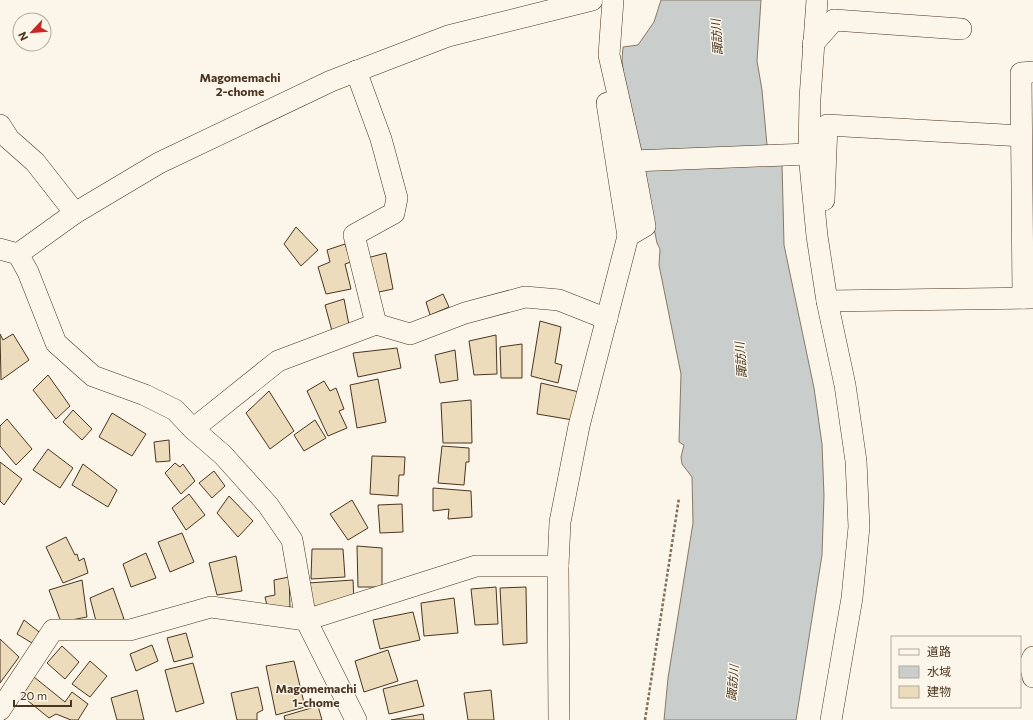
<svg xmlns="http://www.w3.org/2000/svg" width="1033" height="720" viewBox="0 0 1033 720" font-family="Commissioner,'Noto Sans JP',sans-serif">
  <rect width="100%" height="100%" fill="#fbf6e9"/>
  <!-- water -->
  <polygon fill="#c9cecd" stroke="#887966" points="661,0 761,0 757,61 762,90 767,145 782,163 784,245 814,388 822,444 824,496 822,555 796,720 664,720 668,678 693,523 692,477 682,464 681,457 684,445 679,442 681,374 659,265 660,249 657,243 624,80 622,60 623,47 638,45 654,22"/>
  <!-- building -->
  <g fill="#ecdcbc" stroke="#4a3520">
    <polygon points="296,227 318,250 301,266 284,244"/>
    <polygon points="345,244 351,262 345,264 351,289 326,294 318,267 330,262 327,250"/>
    <polygon points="386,253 393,289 374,293 367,258"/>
    <polygon points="443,294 449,307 430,315 426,302"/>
    <polygon points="344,299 349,325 332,331 325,305"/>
    <polygon points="540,321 561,327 555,363 562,365 558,383 531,376"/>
    <polygon points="0,334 3,340 13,334 29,360 1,380"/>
    <polygon points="496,335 497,374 474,375 469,341"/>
    <polygon points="522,344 522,378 501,378 500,347"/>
    <polygon points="397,348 401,368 358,377 353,353"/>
    <polygon points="455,350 458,380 440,383 435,355"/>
    <polygon points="48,375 70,406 56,419 33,390"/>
    <polygon points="378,379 386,422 357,428 350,385"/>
    <polygon points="324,381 330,391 336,388 344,409 339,411 347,428 328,436 307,391"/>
    <polygon points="541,383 579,392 573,420 537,414"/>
    <polygon points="269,391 294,431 270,449 246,413"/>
    <polygon points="471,400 472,443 443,443 441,403"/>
    <polygon points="73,410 92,429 82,440 63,422"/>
    <polygon points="112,413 146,434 132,456 99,437"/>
    <polygon points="7,419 32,449 16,465 0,446 0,426"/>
    <polygon points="315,420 326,438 304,451 294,435"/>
    <polygon points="169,440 170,461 156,462 154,442"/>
    <polygon points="442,446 469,448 469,462 466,462 464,485 438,483"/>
    <polygon points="48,449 73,468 60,488 33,470"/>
    <polygon points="372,456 405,457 404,475 399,475 398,496 370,494"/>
    <polygon points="0,462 22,479 4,505 0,501"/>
    <polygon points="175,463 180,467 183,464 195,481 181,494 165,473"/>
    <polygon points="83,464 117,490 108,507 72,485"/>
    <polygon points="214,471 225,486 212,498 199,483"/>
    <polygon points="433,488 471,491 472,517 448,519 449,509 433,511"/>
    <polygon points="189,494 205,515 186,530 172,508"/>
    <polygon points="229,496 253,521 238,537 217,513"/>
    <polygon points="352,500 368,528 348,540 330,514"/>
    <polygon points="402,504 403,532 380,533 378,505"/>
    <polygon points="182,533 194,562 170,572 158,542"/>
    <polygon points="66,537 75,555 77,554 79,561 84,558 88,573 63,583 46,547"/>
    <polygon points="357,546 382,548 382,587 358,587"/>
    <polygon points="312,549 343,549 345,577 311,579"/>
    <polygon points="146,553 156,578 131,587 123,564"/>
    <polygon points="236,556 242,591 217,595 209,563"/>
    <polygon points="289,577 290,607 268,610 265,597 275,595 274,580"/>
    <polygon points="82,580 87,617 61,622 49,590"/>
    <polygon points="353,580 354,602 309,607 308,583"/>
    <polygon points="496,587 498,624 475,625 471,589"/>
    <polygon points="526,587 527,643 503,645 500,588"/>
    <polygon points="113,588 124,619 97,625 90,598"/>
    <polygon points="454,598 458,633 424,636 421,603"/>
    <polygon points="413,612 420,640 380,649 373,620"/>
    <polygon points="24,620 43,635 37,646 17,634"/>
    <polygon points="186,633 193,657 174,662 167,638"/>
    <polygon points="0,639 19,657 0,683"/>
    <polygon points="152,645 158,661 136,671 130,654"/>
    <polygon points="62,646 79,662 65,679 47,663"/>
    <polygon points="388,650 398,681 364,692 355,661"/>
    <polygon points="90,661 107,676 90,697 72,684"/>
    <polygon points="294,661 305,707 276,715 266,666"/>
    <polygon points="193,663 204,703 176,712 165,670"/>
    <polygon points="34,677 65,702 72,692 88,704 78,720 71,720 56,714 49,718 22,696"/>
    <polygon points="417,680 424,706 389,714 383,689"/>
    <polygon points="258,687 263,710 257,713 257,720 237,720 231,693"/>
    <polygon points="137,690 144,720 117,720 111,698"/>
    <polygon points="491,690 494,720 468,720 464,693"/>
    <polygon points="318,706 322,720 285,720 284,716"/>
    <polygon points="423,714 424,720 391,720"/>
  </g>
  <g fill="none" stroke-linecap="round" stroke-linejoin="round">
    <!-- minor casing -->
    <g stroke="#4a3520" stroke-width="22">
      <g id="minor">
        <polyline points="817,0 810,98 809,154 817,236 827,301 845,385 856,461 859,527 852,598 831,720"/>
        <polyline points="813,44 834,20 961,29"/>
        <polyline points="356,71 381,139 397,198 394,213 354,235 376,324"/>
        <polyline points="607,103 628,236"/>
        <polyline points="0,125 9,139 35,162 75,213"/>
        <polyline points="633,161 809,154"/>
        <polyline points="824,200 827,125 1021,136"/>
        <polyline points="0,249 18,254 28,272 56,343 93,376 145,395 175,410 193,429 223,455 268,505 292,540 306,620 356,720"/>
        <polyline points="18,254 75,213 159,163 331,81 448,36 592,0"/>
        <polyline points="1023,298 1021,73 1033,72"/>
        <polyline points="827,301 1033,298"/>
        <polyline points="193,429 278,361 376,324 410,334 465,313 525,297 559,300 607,319"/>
        <polyline points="1033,657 1030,664 1033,677"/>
        <polyline points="0,710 53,630 130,630 211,607 306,620 476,566 558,566"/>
        <polyline points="559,720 558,566 560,522 579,426 628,236 645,226 633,161 609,55 613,0"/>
      </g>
    </g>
    <!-- path -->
    <polyline stroke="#7f6f5c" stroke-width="2.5" stroke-dasharray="3 2" stroke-linecap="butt" points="645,720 679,498"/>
    <!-- minor -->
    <use href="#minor" stroke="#fbf6e9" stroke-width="21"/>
  </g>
  <g text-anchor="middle" stroke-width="3" stroke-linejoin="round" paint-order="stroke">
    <!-- water labels -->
    <g font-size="12" font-style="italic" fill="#4a3520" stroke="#fbf6e9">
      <text transform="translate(717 37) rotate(-94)" y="4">諏訪川</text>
      <text transform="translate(741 360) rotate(-94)" y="4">諏訪川</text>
      <text transform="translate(733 683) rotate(-85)" y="4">諏訪川</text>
    </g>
    <!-- neighbourhood labels -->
    <g font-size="12" font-weight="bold" fill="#4a3520" stroke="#fbf6e9">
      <text x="240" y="82">Magomemachi<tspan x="240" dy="14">2-chome</tspan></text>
      <text x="316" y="693">Magomemachi<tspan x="316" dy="14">1-chome</tspan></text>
    </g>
  </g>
  <!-- legend -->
  <rect x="891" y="636" width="130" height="72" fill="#fbf6e9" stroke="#b4a999"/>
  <rect x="899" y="649" width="20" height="6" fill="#fbf6e9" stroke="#b4a999"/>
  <text x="927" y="656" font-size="12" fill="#4a3520">道路</text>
  <rect x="899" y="666" width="20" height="12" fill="#c9cecd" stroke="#b4a999"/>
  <text x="927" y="676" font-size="12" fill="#4a3520">水域</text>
  <rect x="899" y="686" width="20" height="12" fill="#ecdcbc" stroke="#b4a999"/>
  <text x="927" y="696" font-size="12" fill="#4a3520">建物</text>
  <!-- north arrow -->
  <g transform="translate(32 32) rotate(244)"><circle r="19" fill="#fbf6e9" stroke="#b4a999"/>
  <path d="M0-3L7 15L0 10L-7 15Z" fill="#c62828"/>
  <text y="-6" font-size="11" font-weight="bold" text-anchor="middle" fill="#4a3520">N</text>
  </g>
  <!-- scale -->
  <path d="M14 700v6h57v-6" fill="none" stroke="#4a3520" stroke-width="2"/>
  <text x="20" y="700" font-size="12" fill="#4a3520" stroke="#fbf6e9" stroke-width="3" paint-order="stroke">20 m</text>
</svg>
